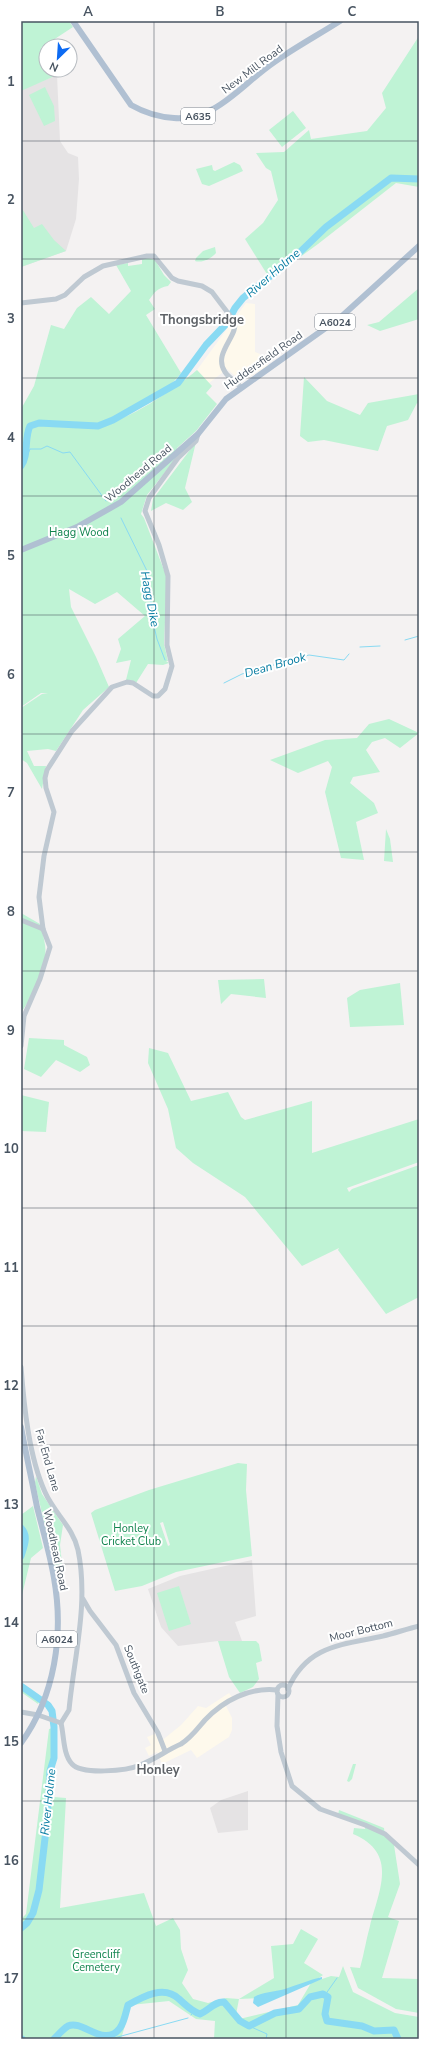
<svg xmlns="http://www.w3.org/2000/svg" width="440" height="2060" viewBox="0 0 440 2060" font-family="'Nunito Sans',sans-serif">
  <rect width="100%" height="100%" fill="#f4f2f2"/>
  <!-- commercial -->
  <g fill="#fef9ec">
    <polygon points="246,303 255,304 255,352 260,354 268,366 243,380 235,376 227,369 209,383 197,370"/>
    <polygon points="229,1693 232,1697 224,1702 232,1718 232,1730 229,1737 197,1758 191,1750 162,1764 157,1752 149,1756 145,1748 151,1745 147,1737 155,1734 160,1742 181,1725 198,1706 206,1708"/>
  </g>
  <!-- education -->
  <g fill="#e5e3e4">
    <polygon points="57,75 60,141 68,153 78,157 79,179 76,219 66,251 21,267 21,90"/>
    <polygon points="252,1560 256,1616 235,1622 242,1641 218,1641 178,1646 161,1627 148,1589 180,1576"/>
    <polygon points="248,1791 248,1830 218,1833 210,1808 221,1800"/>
  </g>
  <!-- green -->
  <g fill="#bff3d5" fill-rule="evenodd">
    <polygon points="21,21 69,21 73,27 41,48 46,57 46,70 54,70 57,75 21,91"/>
    <polygon points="419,36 419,187 396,183 318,244 270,279 245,239 263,223 278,200 271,171 266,168 256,153 284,152 309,130 311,139 367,131 386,108 382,93"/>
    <polygon points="45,87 54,106 55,121 44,126 29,95"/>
    <polygon points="293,111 306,128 282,147 269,130"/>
    <polygon points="234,162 240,165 243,171 209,186 202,184 196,169 212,165 213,170 215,171"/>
    <polygon points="21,207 34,228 42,224 54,240 66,251 21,267"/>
    <path d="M215 247 216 253C211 259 202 263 195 261L196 258 203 251Z"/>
    <path d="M148 258 155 260 164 275 171 282 168 286C157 288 155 292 149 300L155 309 146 315 181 373C162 399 127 410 99 424 125 424 177 387 197 370L212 386 206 393 217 404 196 431 177 448 180 453 147 495 141 514 144 518 167 578 164 644 168 661H166L169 663 163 665 148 664 136 683 126 680 131 660 116 663 121 649 118 639 145 616 117 592 95 604 69 589 71 607 96 657 109 687 83 710 56 751 48 749 27 751 34 766H46L42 789 27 763 21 759V708L42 694 48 693H41L21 707V409L34 386 51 325 64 329 77 308 91 297 109 314 131 291 116 265 128 263V266L142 264V259Z"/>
    <polygon points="419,288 419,319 380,331 367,325 379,322"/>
    <polygon points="304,377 327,401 360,415 368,403 419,394 419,404 417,403 408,420 387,426 378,451 324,440 308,442 300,436"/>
    <polygon points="196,442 185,488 192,502 183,510 166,503 151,511 153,499"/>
    <polygon points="389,719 419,733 400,748 385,738 372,742 366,750 380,772 353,777 350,783 374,803 378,813 356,822 364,860 341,858 325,792 332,767 328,761 298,773 270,760 325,740 357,738 369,724"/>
    <polygon points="386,829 390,839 393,862 384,861"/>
    <path d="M21 913 40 924C43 935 47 947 45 958 43 971 29 1004 21 1012Z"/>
    <polygon points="264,979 266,998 231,994 221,1004 218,980"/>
    <polygon points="400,983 404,1025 350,1027 347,998 360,990"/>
    <polygon points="29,1038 64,1040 64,1045 87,1057 90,1065 80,1072 56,1060 41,1077 24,1069"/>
    <polygon points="149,1048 168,1053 191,1101 228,1092 241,1117 245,1120 312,1101 312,1153 419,1119 419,1162 347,1188 349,1192 352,1189 419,1165 419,1297 386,1314 338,1250 339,1248 302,1266 245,1197 193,1163 176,1148 168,1109 148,1063"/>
    <polygon points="21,1095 49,1102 46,1132 21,1131"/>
    <path d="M238 1463 247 1464 246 1490 252 1556 176 1572 142 1586 115 1591 91 1513 95 1510 149 1490ZM163 1522 170 1545 168 1546 160 1523Z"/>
    <polygon points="36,1476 42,1494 63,1525 60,1545 63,1573 56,1574 35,1483"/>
    <polygon points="33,1506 43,1548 31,1558 21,1599 21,1515"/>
    <polygon points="179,1586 191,1624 169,1631 157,1593"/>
    <polygon points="218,1641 256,1641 259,1644 262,1661 256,1663 259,1679 253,1687 240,1693 229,1677"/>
    <polygon points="21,1684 41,1697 38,1704 21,1692"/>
    <path d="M57 1727C56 1750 52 1773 54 1797L66 1798 60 1908 144 1893 156 1926 173 1918 180 1930 181 1949 188 1970 182 1983 193 1999 208 2003 226 1998 239 1999 274 1978 271 1946 293 1944 301 1929 318 1939 304 1963 323 1975 313 1982 331 1976 339 1977 343 1966 353 1992 395 2013 419 2017V2039H214L215 2021 196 2019 169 2001 131 2005 121 2039H21V1919L26 1914 49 1729ZM311 1983 298 2005 235 2020 239 1999 260 1998Z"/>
    <polygon points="353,1764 356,1764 352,1779 349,1782 347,1781"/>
    <path d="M339 1810 384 1828 385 1836 394 1845 400 1884 388 1917 399 1921 382 1978 419 1979V2013L396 2009 358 1988 350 1967 360 1968C364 1954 366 1940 370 1926 379 1891 399 1853 353 1834L354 1828 365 1829 366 1824 338 1815Z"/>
  </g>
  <!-- water -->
  <path fill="#89daf3" d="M322 1977V1979L258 2007 253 2003 254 1997C263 1992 274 1992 285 1989 297 1985 309 1980 322 1977Z"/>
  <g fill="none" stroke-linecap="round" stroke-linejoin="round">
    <!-- stream -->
    <g stroke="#89daf3" stroke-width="1">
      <polyline points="25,461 30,449 41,449 47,446 63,453 70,452 106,501"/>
      <polyline points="121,518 148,573 153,622 157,639 165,660"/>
      <polyline points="405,640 419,636"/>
      <polyline points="360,647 380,646"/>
      <polyline points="224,683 242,674 309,655 344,660 349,654"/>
      <polyline points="325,1995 337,1978"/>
      <polyline points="191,2015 194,2012"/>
      <polyline points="249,2026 267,2034 266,2039"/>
      <polyline points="98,2039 114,2038 188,2018"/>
    </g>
    <!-- river -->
    <g stroke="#89daf3" stroke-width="7">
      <path d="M21 466C29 455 24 438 30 426L39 423 98 426 113 420 178 383 206 345 227 323 235 308 243 298 299 253 326 227 391 178 419 179"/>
      <path d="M21 1528C29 1536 24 1546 21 1556"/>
      <polyline points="21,1686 48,1705 52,1711 54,1727 54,1758 50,1771 47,1821 39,1890 33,1913 27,1923 21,1928"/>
      <polyline points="21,2039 22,2039"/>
      <path d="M54 2039C58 2035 63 2029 68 2026 83 2019 104 2049 120 2028 124 2023 126 2012 128 2005 144 1996 164 1985 179 1999 186 2005 191 2011 200 2014 208 2011 215 2001 224 2002L240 2021 249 2026 275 2013 299 2009 310 1997 323 1994 328 1997 325 2014 327 2021 362 2026 374 2031 394 2030 398 2039"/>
    </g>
    <!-- tertiary -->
    <g stroke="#bfc9d2" stroke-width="5">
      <path d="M21 303 56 299 65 295 84 277 103 266 147 256H154L172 278 178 281 202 286 212 292 234 321C240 335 212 353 225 372 229 378 236 382 241 387"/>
      <polyline points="21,920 43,929"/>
      <polyline points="21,1046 24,1016 40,979 50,947 43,929 39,897 44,856 54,812 46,788 45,778 47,770 72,731 112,687 127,682 133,683 153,696 158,696 165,689 172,666 167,645 168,576 159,545 145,511 149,498 178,458 196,441 198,434"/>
      <path d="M21 1367C24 1406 29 1457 45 1492 54 1513 73 1527 78 1550 89 1603 74 1657 69 1710L61 1723"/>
      <polyline points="83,1599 90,1611 116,1645 134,1693 158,1733 165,1751"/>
      <circle cx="283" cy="1691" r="6"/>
      <path d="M288 1689C307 1645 342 1645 383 1636 395 1633 407 1629 419 1626"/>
      <polyline points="278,1694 277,1726 281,1752 292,1786 320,1809 365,1825 385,1834 419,1865"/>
      <path d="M21 1712 38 1715 61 1723C64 1735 63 1755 72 1764 82 1775 127 1771 140 1765 154 1760 167 1750 181 1744 191 1738 198 1728 205 1720 224 1700 250 1687 277 1690"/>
    </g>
    <!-- primary -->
    <g stroke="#b0c0d2" stroke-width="6">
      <path d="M73 21 131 105C145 113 158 117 174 118 216 121 241 85 273 63 294 48 318 35 340 21"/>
      <polyline points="21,550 77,527 121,502 198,434 226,399 341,317 419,246"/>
      <path d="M21 1427C26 1454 32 1481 37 1507 43 1531 50 1554 54 1578 64 1635 55 1696 21 1743"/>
    </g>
  </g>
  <!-- grid -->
  <path fill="none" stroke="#485461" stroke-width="1" stroke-opacity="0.55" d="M154 21V2039M286 21V2039M21 141H419M21 259H419M21 378H419M21 496H419M21 615H419M21 734H419M21 852H419M21 971H419M21 1089H419M21 1208H419M21 1326H419M21 1445H419M21 1564H419M21 1682H419M21 1801H419M21 1919H419"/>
  <g text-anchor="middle" stroke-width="4" stroke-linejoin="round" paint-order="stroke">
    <!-- shield labels -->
    <g fill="#fff" stroke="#7f8790" stroke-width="1">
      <rect x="181" y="108" width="34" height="16" rx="3"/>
      <rect x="315" y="314" width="40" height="16" rx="3"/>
      <rect x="37" y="1631" width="40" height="16" rx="3"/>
    </g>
    <g font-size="10" font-weight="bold" fill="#485461">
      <text x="198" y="120">A635</text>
      <text x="335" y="326">A6024</text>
      <text x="57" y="1643">A6024</text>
    </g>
    <!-- street labels -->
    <g font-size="11" fill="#485461" stroke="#fff">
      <text transform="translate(252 69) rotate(-37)" y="4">New Mill Road</text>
      <text transform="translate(263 360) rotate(-35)" y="4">Huddersfield Road</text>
      <text transform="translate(138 473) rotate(-40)" y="4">Woodhead Road</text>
      <text transform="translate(48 1460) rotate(74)" y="4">Far End Lane</text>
      <text transform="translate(56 1550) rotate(78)" y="4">Woodhead Road</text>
      <text transform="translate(361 1630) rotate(-14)" y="4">Moor Bottom</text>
      <text transform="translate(137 1669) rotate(68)" y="4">Southgate</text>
    </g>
    <!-- park labels -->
    <g font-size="11" fill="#11844e" stroke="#fff">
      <text x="79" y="536">Hagg Wood</text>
      <text x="131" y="1532">Honley<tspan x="131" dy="13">Cricket Club</tspan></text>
      <text x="96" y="1958">Greencliff<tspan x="96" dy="13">Cemetery</tspan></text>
    </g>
    <!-- water labels -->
    <g font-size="12" font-style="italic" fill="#047ba1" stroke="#fff">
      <text transform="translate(273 273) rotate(-41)" y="4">River Holme</text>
      <text transform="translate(150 599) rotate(79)" y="4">Hagg Dike</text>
      <text transform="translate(275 665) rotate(-16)" y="4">Dean Brook</text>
      <text transform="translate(48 1802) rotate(-84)" y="4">River Holme</text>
    </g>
    <!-- quarter labels -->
    <g font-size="13" font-weight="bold" fill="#5e6267" stroke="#fff">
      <text x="202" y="324">Thongsbridge</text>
      <text x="158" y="1774">Honley</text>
    </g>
  </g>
  <!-- border -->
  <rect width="440" height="2060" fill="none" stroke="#ffffff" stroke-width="44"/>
  <!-- north arrow -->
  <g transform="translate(58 58) rotate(205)"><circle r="19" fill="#ffffff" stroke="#b6bbc0"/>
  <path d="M0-3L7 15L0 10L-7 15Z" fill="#0d6bf3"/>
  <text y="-6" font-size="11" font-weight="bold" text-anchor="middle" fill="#485461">N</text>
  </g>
  <rect x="22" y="22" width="396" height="2016" fill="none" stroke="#485461" stroke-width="1.5"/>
  <g font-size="13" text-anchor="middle" font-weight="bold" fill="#485461">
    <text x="88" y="16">A</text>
    <text x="220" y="16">B</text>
    <text x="352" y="16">C</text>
    <text x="11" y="86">1</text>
    <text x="11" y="204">2</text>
    <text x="11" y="323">3</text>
    <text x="11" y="442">4</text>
    <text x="11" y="560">5</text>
    <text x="11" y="679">6</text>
    <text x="11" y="797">7</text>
    <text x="11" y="916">8</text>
    <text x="11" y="1035">9</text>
    <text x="11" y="1153">10</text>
    <text x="11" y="1272">11</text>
    <text x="11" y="1390">12</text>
    <text x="11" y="1509">13</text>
    <text x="11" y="1627">14</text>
    <text x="11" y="1746">15</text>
    <text x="11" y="1865">16</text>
    <text x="11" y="1983">17</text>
  </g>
</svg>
